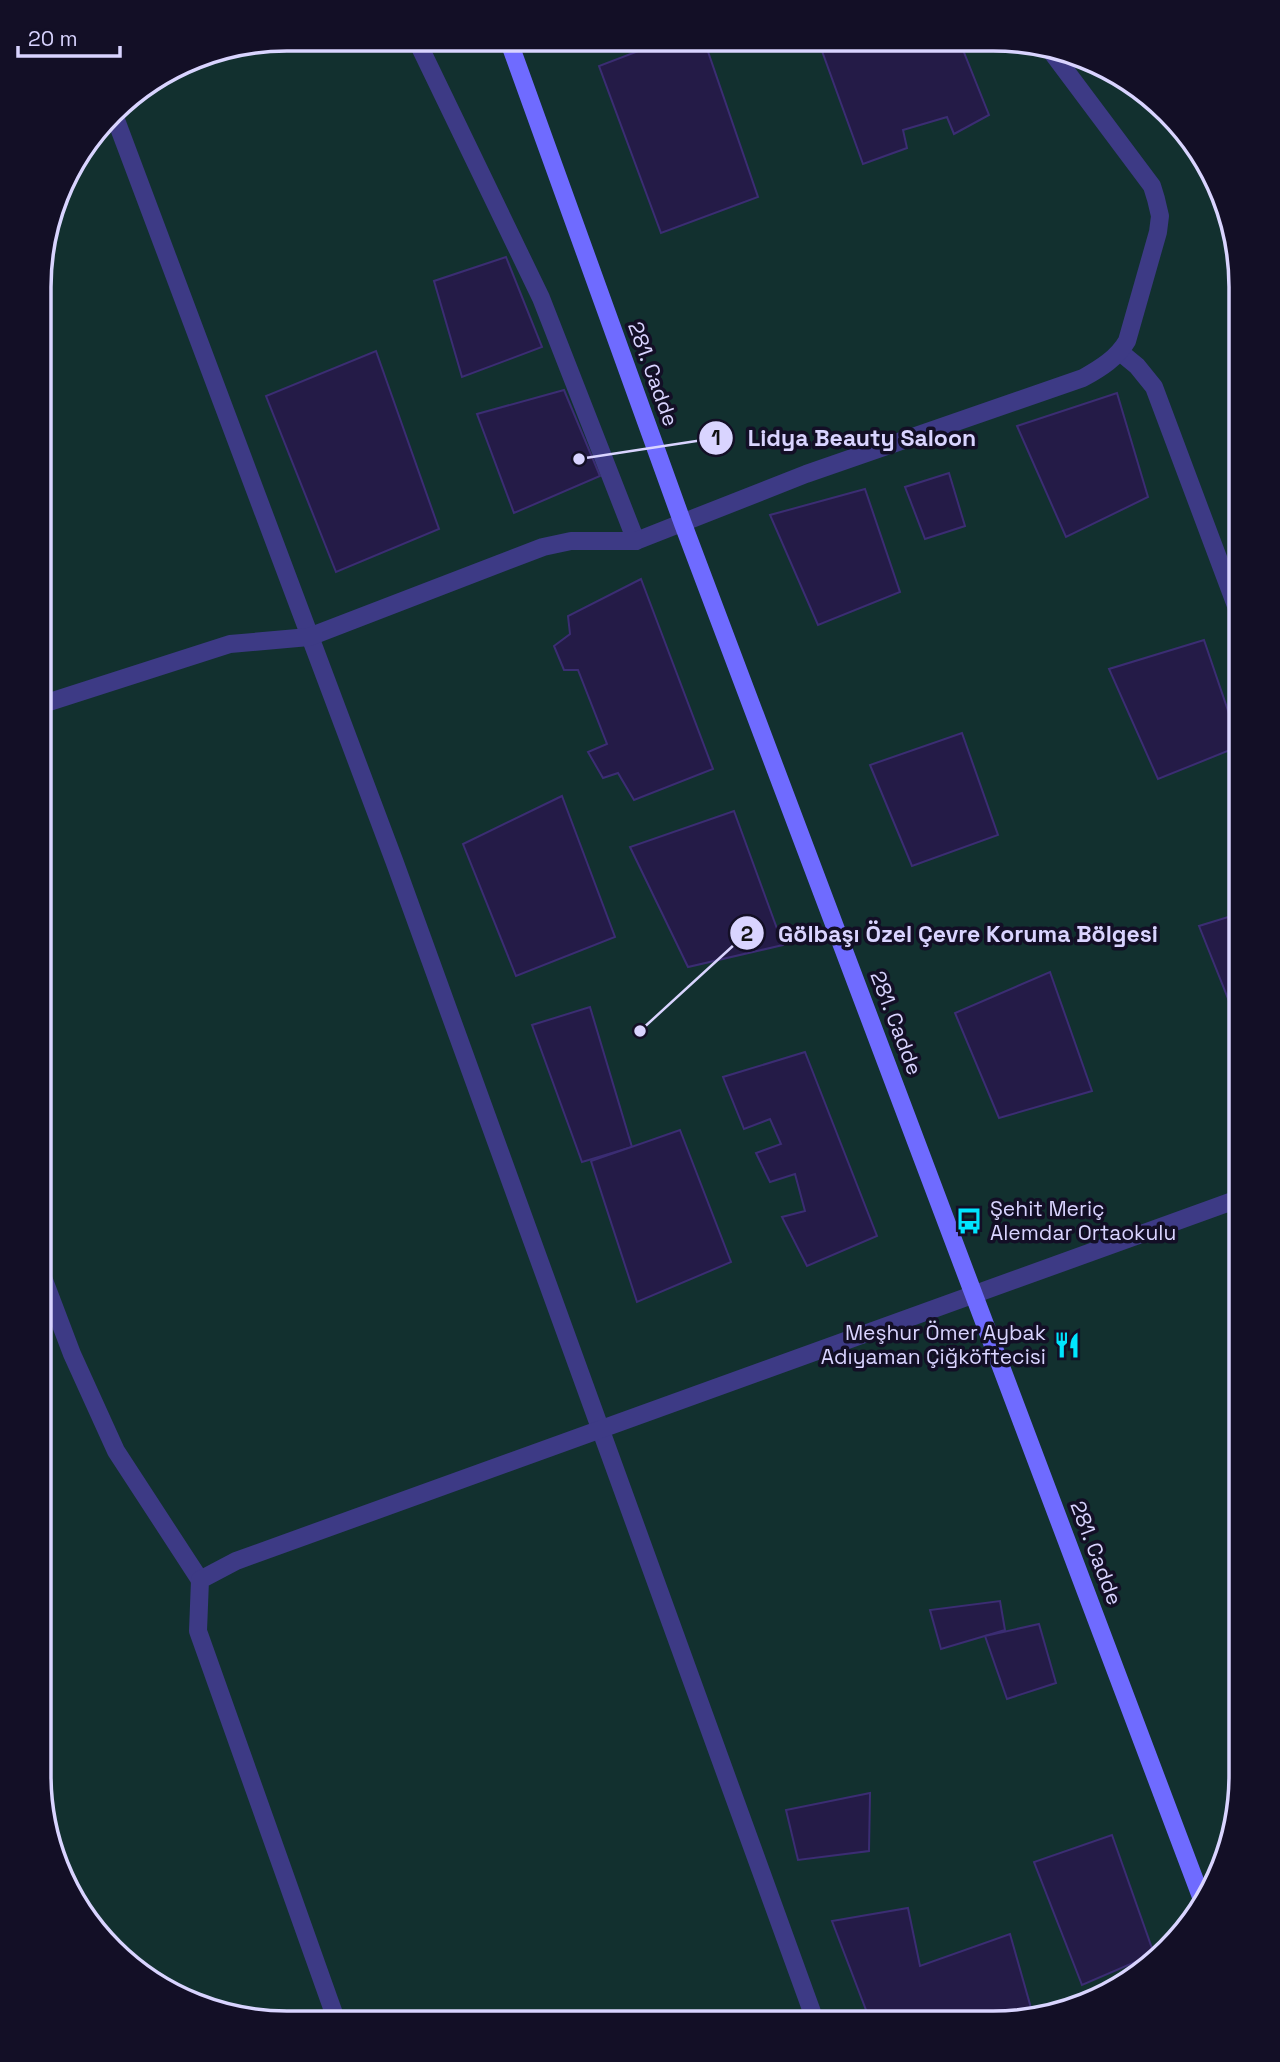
<svg xmlns="http://www.w3.org/2000/svg" width="1280" height="2062" viewBox="0 0 1280 2062" font-family="'Space Grotesk',sans-serif">
  <rect width="100%" height="100%" fill="#130f26"/>
  <!-- green -->
  <polygon fill="#12302f" points="286,39 1026,41 1145,90 1223,192 1241,286 1241,1792 1228,1856 1191,1926 1088,2005 994,2023 254,2021 136,1973 57,1870 39,1776 41,254 64,176 123,100 192,57"/>
  <!-- building -->
  <g fill="#241b47" stroke="#3b2d73" stroke-width="2">
    <polygon points="667,40 704,40 758,197 661,233 599,66"/>
    <polygon points="818,40 959,40 989,115 954,134 947,117 903,130 907,148 863,164"/>
    <polygon points="506,257 542,347 462,377 434,281"/>
    <polygon points="376,351 439,529 336,572 266,396"/>
    <polygon points="564,390 600,476 514,513 477,414"/>
    <polygon points="1117,393 1148,497 1066,537 1017,426"/>
    <polygon points="949,473 965,526 925,539 905,487"/>
    <polygon points="865,489 900,592 818,625 770,515"/>
    <polygon points="641,579 713,769 634,800 618,773 603,778 588,752 607,744 578,670 564,670 554,646 570,634 568,616"/>
    <polygon points="1204,640 1240,746 1158,779 1109,669"/>
    <polygon points="962,733 998,835 912,866 870,765"/>
    <polygon points="562,796 615,937 516,976 463,844"/>
    <polygon points="734,811 783,945 688,967 630,847"/>
    <polygon points="1241,913 1241,1031 1199,926"/>
    <polygon points="1050,972 1092,1091 999,1118 955,1013"/>
    <polygon points="590,1007 632,1147 582,1162 532,1025"/>
    <polygon points="805,1052 877,1236 807,1266 782,1217 805,1211 795,1174 770,1182 756,1153 781,1144 770,1119 744,1129 723,1077"/>
    <polygon points="680,1130 731,1262 637,1302 591,1161"/>
    <polygon points="1000,1601 1005,1630 941,1649 930,1610"/>
    <polygon points="1039,1624 1056,1683 1007,1699 985,1636"/>
    <polygon points="870,1793 869,1851 798,1860 786,1810"/>
    <polygon points="1112,1835 1154,1954 1082,1985 1034,1862"/>
    <polygon points="908,1908 920,1966 1010,1934 1031,2008 990,2023 871,2023 832,1921"/>
  </g>
  <g fill="none" stroke-linecap="round" stroke-linejoin="round">
    <!-- street -->
    <g stroke="#3d3a85" stroke-width="18">
      <polyline points="416,39 541,298 636,541"/>
      <polyline points="113,112 395,863 816,2023"/>
      <polyline points="1120,352 1137,366 1154,387 1241,619"/>
      <path d="M40 705 230 644 309 637 543 547 571 541H636L806 474 1083 378C1101 368 1117 358 1127 341L1158 232 1160 216 1156 199 1152 186 1051 51"/>
      <polyline points="39,1267 72,1354 116,1451 200,1580"/>
      <polyline points="337,2022 198,1631 200,1580 236,1561 1241,1198"/>
    </g>
    <!-- secondary -->
    <polyline stroke="#6f6bff" stroke-width="18" points="508,39 683,524 1203,1902"/>
  </g>
  <!-- icons -->
  <defs>
    <g id="bus-bare" transform="scale(2.1)"><path d="M-5-6H5V4H4V6H2V4H-2V6H-4V4H-5ZM-3.5-4V0h7V-4ZM-3.5 1.2v1.5H-2V1.2ZM2 1.2v1.5H3.5V1.2Z" fill="#00e5ff" stroke="#130f26" stroke-width="2.5" paint-order="stroke"/></g>
    <g id="restaurant-bare" transform="scale(2.1)"><path d="M-5-6h1v4h1v-4h1v4h1v-4h1v5L-1.5 .5V6h-2V.5L-5-1ZM5-6V6H3V1.5H1.5Q1.5-4 5-6Z" fill="#00e5ff" stroke="#130f26" stroke-width="2.5" paint-order="stroke"/></g>
  </defs>
  <g fill-rule="evenodd">
    <use href="#bus-bare" x="969" y="1221"/>
    <use href="#restaurant-bare" x="1067" y="1345"/>
  </g>
  <g text-anchor="middle" stroke-width="7" stroke-linejoin="round" paint-order="stroke">
    <!-- street labels -->
    <g font-size="21" fill="#d9d4ff" stroke="#130f26">
      <text transform="translate(653 374) rotate(70)" y="7">281. Cadde</text>
      <text transform="translate(896 1023) rotate(69)" y="7">281. Cadde</text>
      <text transform="translate(1096 1553) rotate(69)" y="7">281. Cadde</text>
    </g>
    <!-- poi labels -->
    <g font-size="21" fill="#d9d4ff" stroke="#130f26" text-anchor="start">
      <text x="990" y="1216">Şehit Meriç<tspan x="990" dy="24">Alemdar Ortaokulu</tspan></text>
      <text x="1046" y="1340" text-anchor="end">Meşhur Ömer Aybak<tspan x="1046" dy="24">Adıyaman Çiğköftecisi</tspan></text>
    </g>
  </g>
  <!-- crop -->
  <path d="M0 0H1280V2062H0ZM287 51H993A236 236 0 0 1 1229 287V1775A236 236 0 0 1 993 2011H287A236 236 0 0 1 51 1775V287A236 236 0 0 1 287 51Z" fill="#130f26" fill-rule="evenodd"/>
  <path fill="none" stroke="#d9d4ff" stroke-width="3.5" d="M287 51H993A236 236 0 0 1 1229 287V1775A236 236 0 0 1 993 2011H287A236 236 0 0 1 51 1775V287A236 236 0 0 1 287 51Z"/>
  <!-- callouts -->
  <path fill="none" stroke="#d9d4ff" stroke-width="2.5" d="M579 459L716 438M640 1031L747 933"/>
  <g fill="#d9d4ff" stroke="#130f26" stroke-width="2.5">
    <circle cx="579" cy="459" r="7"/>
    <circle cx="640" cy="1031" r="7"/>
    <circle cx="716" cy="438" r="18"/>
    <circle cx="747" cy="933" r="18"/>
  </g>
  <g font-size="21" text-anchor="middle" font-weight="bold" fill="#111">
    <text x="716" y="445">1</text>
    <text x="747" y="941">2</text>
  </g>
  <g font-size="23" text-anchor="middle" font-weight="bold" fill="#d9d4ff" stroke="#130f26" stroke-width="7" stroke-linejoin="round" paint-order="stroke">
    <text x="862" y="446">Lidya Beauty Saloon</text>
    <text x="968" y="942">Gölbaşı Özel Çevre Koruma Bölgesi</text>
  </g>
  <!-- scale -->
  <path d="M18 46v10h102v-10" fill="none" stroke="#d9d4ff" stroke-width="3.5"/>
  <text x="28" y="46" font-size="21" fill="#d9d4ff" stroke="#130f26" stroke-width="5" paint-order="stroke">20 m</text>
</svg>
